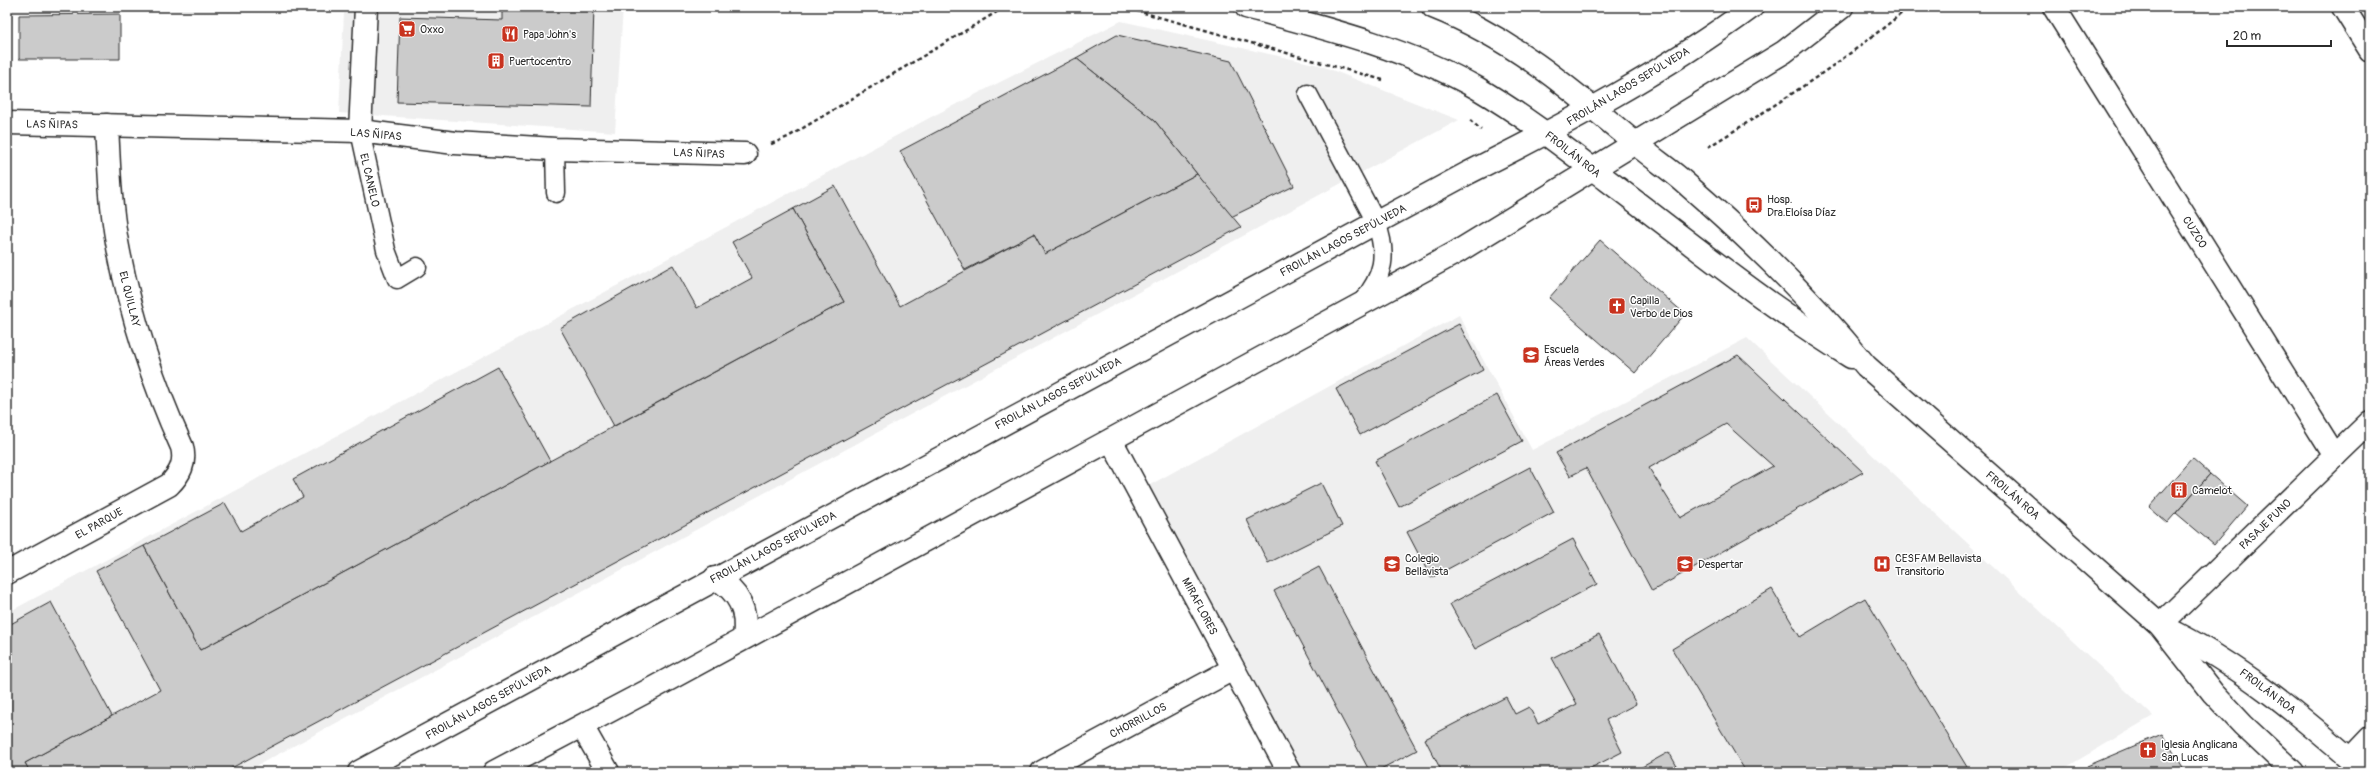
<svg xmlns="http://www.w3.org/2000/svg" width="2377" height="779" viewBox="0 0 2377 779" font-family="Pangolin,sans-serif">
  <rect width="100%" height="100%" fill="#fff"/>
  <filter id="ink" filterUnits="userSpaceOnUse"><feTurbulence type="fractalNoise" baseFrequency=".025" numOctaves="2"/><feDisplacementMap in="SourceGraphic" scale="8" xChannelSelector="R" yChannelSelector="G"/><feConvolveMatrix kernelMatrix="1 2 1 2 8 2 1 2 1" color-interpolation-filters="sRGB"/></filter>
  <g filter="url(#ink)">
    <!-- built -->
    <g fill="#efefef">
      <polygon points="7,7 623,7 615,132 339,113 344,13 7,11"/>
      <polygon points="1121,21 1319,65 1459,120 245,772 7,772 7,613 933,116"/>
      <polygon points="1459,315 1532,450 1747,338 2153,716 2058,772 1298,772 1148,486"/>
    </g>
    <!-- building -->
    <g fill="#cbcbcb" stroke="#2b2b2b" fill-rule="evenodd">
      <polygon points="502,7 594,7 591,107 397,102 400,17 502,20"/>
      <polygon points="120,14 120,59 19,59 19,15"/>
      <polygon points="7,15 11,15 8,81 7,81"/>
      <polygon points="1117,35 1231,61 1294,186 1231,217 1155,121 1076,58"/>
      <polygon points="1076,58 1155,121 1197,174 1045,254 1034,234 965,270 900,151"/>
      <polygon points="1197,174 1241,227 224,772 30,772 25,763 160,690 96,571 144,546 200,650 844,302 793,209 835,186 900,306 1034,234 1045,254"/>
      <polygon points="793,209 844,302 614,426 560,328 673,265 697,308 752,278 732,242"/>
      <polygon points="1600,240 1685,314 1635,373 1549,298"/>
      <polygon points="1459,324 1483,370 1360,435 1336,389"/>
      <path d="M1738 355 1863 472 1652 591 1586 468 1570 476 1556 453ZM1726 424 1773 466 1680 518 1649 468Z"/>
      <polygon points="498,367 550,461 200,650 144,546 225,503 241,531 303,497 293,479"/>
      <polygon points="1497,395 1522,441 1399,507 1375,461"/>
      <polygon points="2192,458 2210,474 2167,523 2149,507"/>
      <polygon points="1530,467 1554,512 1431,578 1407,532"/>
      <polygon points="2210,474 2247,506 2214,545 2176,513"/>
      <polygon points="1321,483 1342,526 1268,563 1247,520"/>
      <polygon points="1573,539 1597,584 1475,649 1450,604"/>
      <polygon points="1319,567 1417,750 1375,772 1370,772 1274,591"/>
      <polygon points="1772,589 1800,637 1865,598 1970,772 1746,772 1672,649"/>
      <polygon points="51,602 112,716 25,763 30,772 7,772 7,626"/>
      <polygon points="1599,634 1636,704 1606,720 1622,752 1583,772 1442,772 1425,739 1506,697 1515,714 1529,707 1538,724 1577,704 1552,658"/>
      <polygon points="2162,734 2186,772 2090,772 2087,766"/>
      <polygon points="1669,752 1680,772 1633,772"/>
    </g>
    <g fill="none" stroke-linecap="round" stroke-linejoin="round">
      <!-- lane casing -->
      <g stroke="#2b2b2b" stroke-width="21">
        <g id="lane">
          <path d="M1308 94 1376 222C1388 255 1384 276 1362 302"/>
          <polyline points="360,131 386,250 397,279 417,267"/>
          <polyline points="555,149 556,193"/>
        </g>
      </g>
      <!-- street casing -->
      <g stroke="#2b2b2b" stroke-width="25">
        <g id="street">
          <polyline points="2054,7 2335,456"/>
          <polyline points="2343,7 2370,50"/>
          <polyline points="7,123 360,131 455,143 555,149 745,154"/>
          <polyline points="360,131 366,7"/>
          <polyline points="1111,440 1289,772"/>
          <path d="M7 573 169 485C180 474 186 463 182 447 152 381 130 313 117 242 110 204 109 164 107 125"/>
          <polyline points="2160,625 2370,422"/>
          <polyline points="582,726 608,772"/>
          <polyline points="2350,759 2370,738"/>
          <polyline points="1042,772 1233,669"/>
        </g>
      </g>
      <!-- secondary casing -->
      <g stroke="#2b2b2b" stroke-width="25">
        <g id="secondary">
          <path d="M1246 7C1325 28 1406 48 1477 88 1523 115 1565 148 1607 180 1688 241 1765 304 1851 357"/>
          <path d="M1433 7C1512 38 1572 90 1635 143 1651 157 1668 168 1683 181 1749 238 1811 298 1866 366L2160 625 2213 693 2243 725 2293 772"/>
          <path d="M715 578C739 591 748 611 744 638"/>
          <path d="M2164 627C2240 664 2302 717 2365 772"/>
          <path d="M359 772 1468 173C1566 124 1664 72 1752 7"/>
          <polyline points="494,772 653,688 1457,252 1784,52 1842,7"/>
        </g>
      </g>
      <!-- path -->
      <g stroke="#2b2b2b" stroke-width="2.5" stroke-dasharray="4 3" stroke-linecap="butt">
        <polyline points="1123,7 1383,80"/>
        <polyline points="1470,120 1481,130"/>
        <polyline points="771,144 788,137 1005,7"/>
        <path d="M1708 147C1778 104 1846 60 1909 7"/>
      </g>
      <!-- lane -->
      <use href="#lane" stroke="#fff" stroke-width="18"/>
      <!-- street -->
      <use href="#street" stroke="#fff" stroke-width="22"/>
      <!-- secondary -->
      <use href="#secondary" stroke="#fff" stroke-width="22"/>
    </g>
  </g>
  <!-- icons -->
  <defs>
    <g id="supermarket-square" transform="scale(0.9)"><rect x="-9" y="-9" width="18" height="18" rx="4" fill="#c8321e" stroke="#fff"/><path d="M-6-5.5h2.5l.6 2H6L4.5 2H-2.5L-4.4-4H-6ZM-1.5 3.2a1.3 1.3 0 1 0 .1 0ZM3 3.2a1.3 1.3 0 1 0 .1 0Z" fill="#fff"/></g>
    <g id="restaurant-square" transform="scale(0.9)"><rect x="-9" y="-9" width="18" height="18" rx="4" fill="#c8321e" stroke="#fff"/><path d="M-5-6h1v4h1v-4h1v4h1v-4h1v5L-1.5 .5V6h-2V.5L-5-1ZM5-6V6H3V1.5H1.5Q1.5-4 5-6Z" fill="#fff"/></g>
    <g id="building-square" transform="scale(0.9)"><rect x="-9" y="-9" width="18" height="18" rx="4" fill="#c8321e" stroke="#fff"/><path d="M-4-6H4V6H1V3H-1V6H-4ZM-2.5-4.3h1.7v1.8h-1.7ZM.8-4.3h1.7v1.8H.8ZM-2.5-1h1.7V.8h-1.7ZM.8-1h1.7V.8H.8Z" fill="#fff"/></g>
    <g id="bus-square" transform="scale(0.9)"><rect x="-9" y="-9" width="18" height="18" rx="4" fill="#c8321e" stroke="#fff"/><path d="M-5-6H5V4H4V6H2V4H-2V6H-4V4H-5ZM-3.5-4V0h7V-4ZM-3.5 1.2v1.5H-2V1.2ZM2 1.2v1.5H3.5V1.2Z" fill="#fff"/></g>
    <g id="church-square" transform="scale(0.9)"><rect x="-9" y="-9" width="18" height="18" rx="4" fill="#c8321e" stroke="#fff"/><path d="M-1.2-6h2.4v3.5h3.3v2.4h-3.3V6h-2.4V-.1h-3.3v-2.4h3.3Z" fill="#fff"/></g>
    <g id="school-square" transform="scale(0.9)"><rect x="-9" y="-9" width="18" height="18" rx="4" fill="#c8321e" stroke="#fff"/><path d="M0-5L7-2L0 1L-7-2ZM-4 1L0 2.5L4 1V4Q0 6-4 4Z" fill="#fff"/></g>
    <g id="hospital-square" transform="scale(0.9)"><rect x="-9" y="-9" width="18" height="18" rx="4" fill="#c8321e" stroke="#fff"/><path d="M-5-5h3v3.5h4V-5h3V5h-3V1.5h-4V5h-3Z" fill="#fff"/></g>
  </defs>
  <g fill-rule="evenodd">
    <use href="#supermarket-square" x="407" y="29"/>
    <use href="#restaurant-square" x="510" y="34"/>
    <use href="#building-square" x="496" y="61"/>
    <use href="#bus-square" x="1754" y="205"/>
    <use href="#church-square" x="1617" y="306"/>
    <use href="#school-square" x="1531" y="355"/>
    <use href="#building-square" x="2179" y="490"/>
    <use href="#school-square" x="1392" y="564"/>
    <use href="#school-square" x="1685" y="564"/>
    <use href="#hospital-square" x="1882" y="564"/>
    <use href="#church-square" x="2148" y="750"/>
  </g>
  <g text-anchor="middle" stroke-width="3" stroke-linejoin="round" paint-order="stroke">
    <!-- poi labels -->
    <g font-size="11" fill="#2b2b2b" stroke="#fff" text-anchor="start">
      <text x="420" y="33">Oxxo</text>
      <text x="523" y="38">Papa John's</text>
      <text x="509" y="65">Puertocentro</text>
      <text x="1767" y="203">Hosp.<tspan x="1767" dy="13">Dra.Eloísa Díaz</tspan></text>
      <text x="1630" y="304">Capilla<tspan x="1630" dy="13">Verbo de Dios</tspan></text>
      <text x="1544" y="353">Escuela<tspan x="1544" dy="13">Áreas Verdes</tspan></text>
      <text x="2192" y="494">Camelot</text>
      <text x="1405" y="562">Colegio<tspan x="1405" dy="13">Bellavista</tspan></text>
      <text x="1895" y="562">CESFAM Bellavista<tspan x="1895" dy="13">Transitorio</tspan></text>
      <text x="1698" y="568">Despertar</text>
      <text x="2161" y="748">Iglesia Anglicana<tspan x="2161" dy="13">San Lucas</tspan></text>
    </g>
    <!-- street labels -->
    <g font-size="11" fill="#2b2b2b" stroke="#fff">
      <text transform="translate(1628 86) rotate(-31)" y="4">FROILÁN LAGOS SEPÚLVEDA</text>
      <text transform="translate(52 124) rotate(1)" y="4">LAS ÑIPAS</text>
      <text transform="translate(376 134) rotate(5)" y="4">LAS ÑIPAS</text>
      <text transform="translate(699 153) rotate(2)" y="4">LAS ÑIPAS</text>
      <text transform="translate(1573 154) rotate(38)" y="4">FROILÁN ROA</text>
      <text transform="translate(370 180) rotate(77)" y="4">EL CANELO</text>
      <text transform="translate(2195 232) rotate(58)" y="4">CUZCO</text>
      <text transform="translate(1343 240) rotate(-28)" y="4">FROILÁN LAGOS SEPÚLVEDA</text>
      <text transform="translate(130 299) rotate(76)" y="4">EL QUILLAY</text>
      <text transform="translate(1058 393) rotate(-28)" y="4">FROILÁN LAGOS SEPÚLVEDA</text>
      <text transform="translate(2013 495) rotate(41)" y="4">FROILÁN ROA</text>
      <text transform="translate(99 523) rotate(-29)" y="4">EL PARQUE</text>
      <text transform="translate(2265 524) rotate(-44)" y="4">PASAJE PUNO</text>
      <text transform="translate(773 547) rotate(-28)" y="4">FROILÁN LAGOS SEPÚLVEDA</text>
      <text transform="translate(1200 606) rotate(62)" y="4">MIRAFLORES</text>
      <text transform="translate(2268 691) rotate(37)" y="4">FROILÁN ROA</text>
      <text transform="translate(488 702) rotate(-29)" y="4">FROILÁN LAGOS SEPÚLVEDA</text>
      <text transform="translate(1138 720) rotate(-28)" y="4">CHORRILLOS</text>
    </g>
  </g>
  <!-- margin -->
  <rect width="2377" height="779" fill="none" stroke="#fff" stroke-width="24"/>
  <rect x="12" y="12" width="2353" height="755" fill="none" stroke="#2b2b2b" stroke-width="1.5" filter="url(#ink)"/>
  <!-- scale -->
  <path d="M2227 40v6h104v-6" fill="none" stroke="#2b2b2b" stroke-width="2"/>
  <text x="2233" y="40" font-size="12" fill="#2b2b2b" stroke="#ffffff" stroke-width="3" paint-order="stroke">20 m</text>
</svg>
